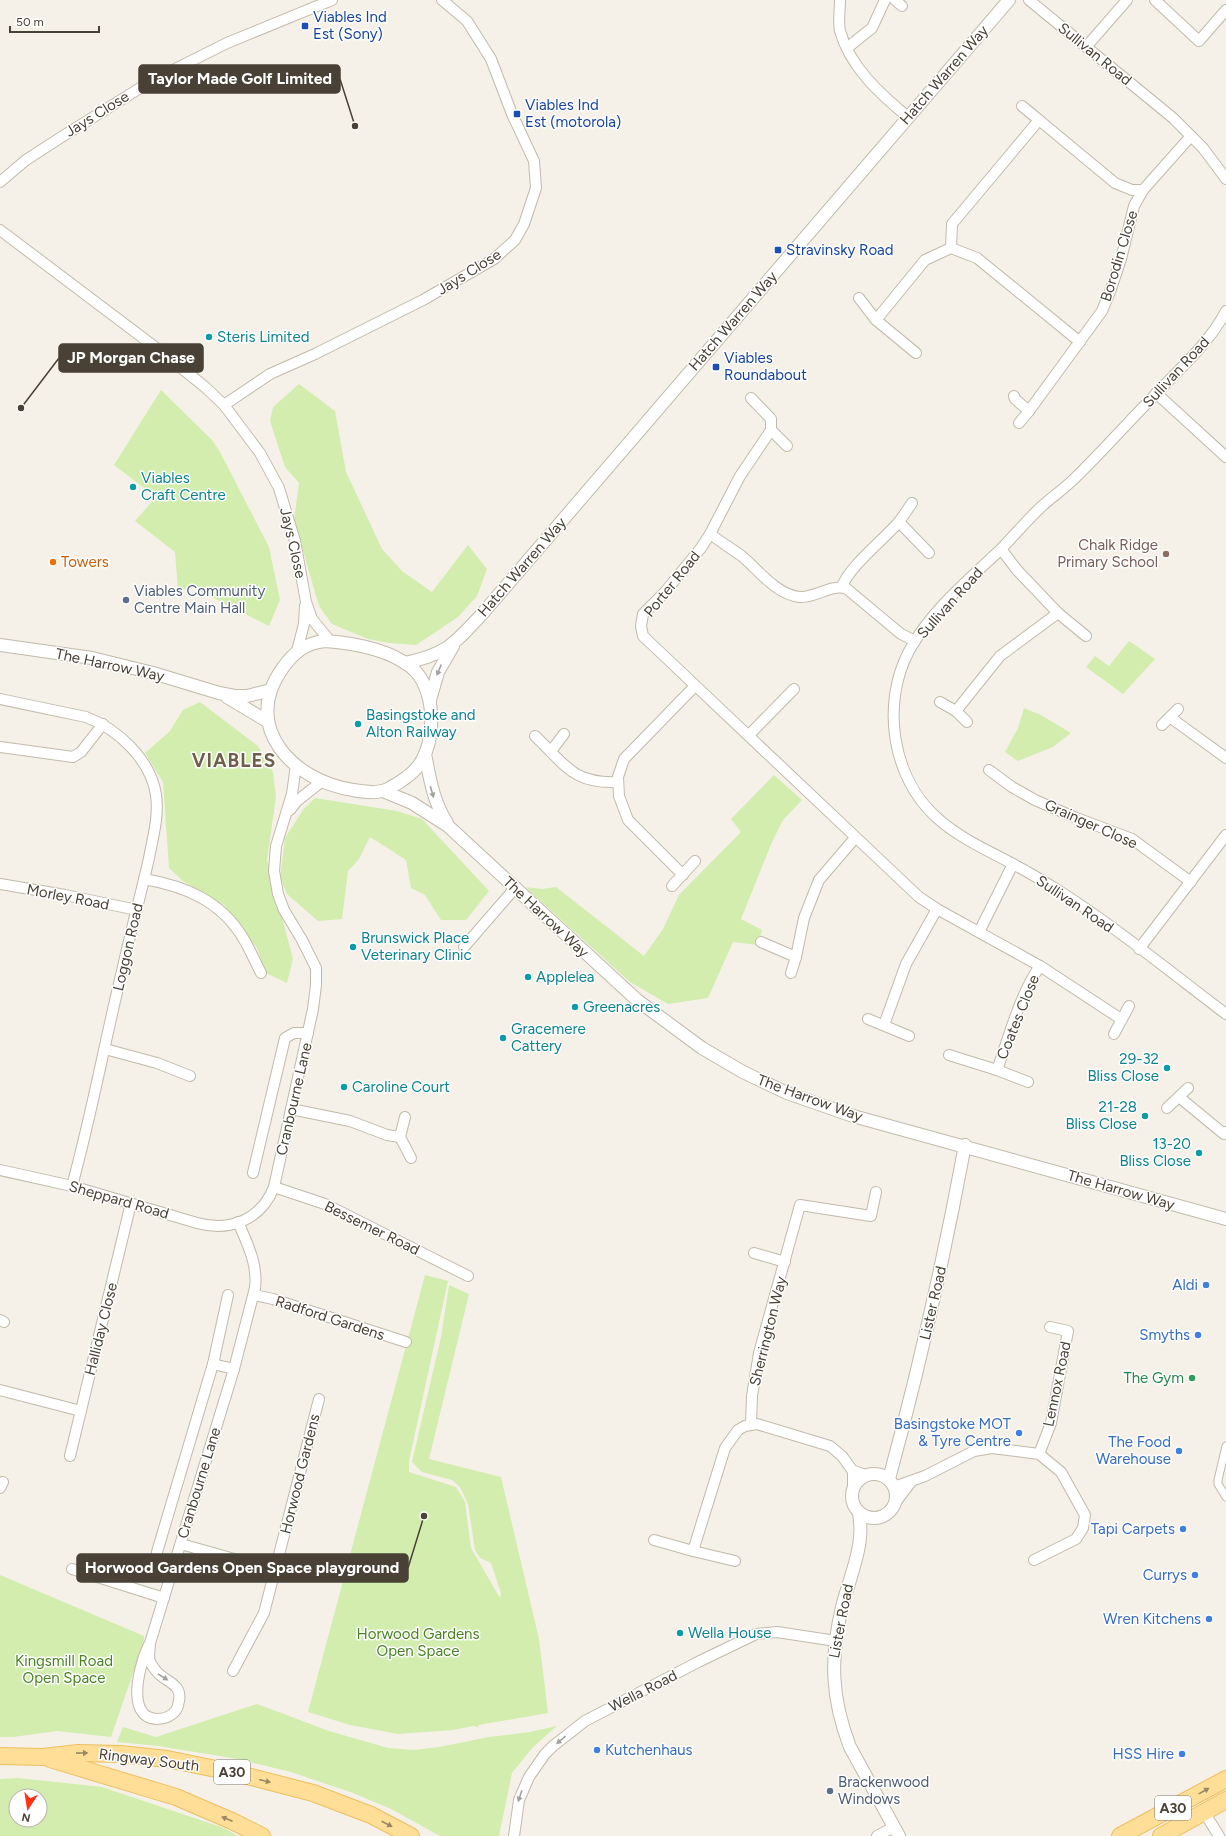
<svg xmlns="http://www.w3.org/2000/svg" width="1226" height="1836" viewBox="0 0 1226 1836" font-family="Figtree,sans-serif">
  <rect width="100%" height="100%" fill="#f5f1e8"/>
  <!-- green -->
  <g fill="#d2edae" fill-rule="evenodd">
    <polygon points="299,384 335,411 346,472 382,549 402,571 432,592 468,545 487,569 477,596 458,617 416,645 389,643 368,639 332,624 319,606 294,520 299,483 285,467 270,421 273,407"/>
    <polygon points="161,390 212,440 220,452 269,547 280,600 269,626 194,588 178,590 175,552 135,521 156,497 114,465"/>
    <polygon points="1129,641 1155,659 1123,694 1086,667 1095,656 1109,666"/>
    <polygon points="200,702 258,746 273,772 276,797 267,860 293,959 287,983 266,973 257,948 224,905 184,882 169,868 163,782 145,753 170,731 183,710"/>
    <polygon points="1024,708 1041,715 1071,733 1053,747 1018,761 1005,752 1018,728"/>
    <polygon points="774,775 802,800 783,820 772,842 741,919 762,930 758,945 733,942 708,998 668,1004 630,982 525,887 542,889 556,887 644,956 663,929 679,895 741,832 731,819"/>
    <polygon points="315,798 397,811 422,819 489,891 466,920 441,920 425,895 411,888 406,860 370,837 359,859 348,871 342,919 318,921 287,894 280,878 285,838 303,810"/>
    <polygon points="425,1275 448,1281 409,1461 409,1472 456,1487 465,1502 471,1548 500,1598 501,1593 491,1563 480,1558 475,1550 468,1504 460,1487 452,1480 422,1472 412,1462 441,1337 449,1285 469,1294 429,1459 501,1477 539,1639 548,1713 479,1725 478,1727 473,1726 453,1730 398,1734 350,1725 308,1712"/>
    <polygon points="0,1575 144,1636 144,1641 111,1737 57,1731 13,1737 0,1737"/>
    <polygon points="257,1704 329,1731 388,1748 414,1750 439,1747 489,1737 530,1732 557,1726 533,1747 512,1773 499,1836 440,1836 391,1809 353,1793 291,1772 238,1759 158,1746 117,1742 123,1727 156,1737"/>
    <path d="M18 1778 102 1787 224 1828 238 1836H0V1779ZM16 1796H40V1820H16Z"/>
  </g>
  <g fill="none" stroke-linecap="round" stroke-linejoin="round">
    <!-- pedestrian casing -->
    <g stroke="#c2b9aa" stroke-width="9">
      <polyline id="pedestrian" points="1226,1446 1218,1480 1218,1484 1226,1497"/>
    </g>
    <!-- minor casing -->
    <g stroke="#c2b9aa" stroke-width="12">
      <g id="minor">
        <path d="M840 0C840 9 838 22 840 31 850 67 880 94 908 117"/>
        <polyline points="895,0 902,6"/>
        <polyline points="1029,0 1173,118 1203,148 1226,179"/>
        <polyline points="1155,0 1199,41 1226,10"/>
        <polyline points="1086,47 1127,0"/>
        <polyline points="847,48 872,28 885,0"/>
        <polyline points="1022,106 1039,120"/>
        <polyline points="0,182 26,160 63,136 153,80 227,43 332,0"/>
        <polyline points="0,230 159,350 205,387 224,405 260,453 279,488 295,541 306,602 312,619 330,641"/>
        <polyline points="951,248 952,224 1039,120 1115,183 1132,190 1143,190"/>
        <polyline points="859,298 876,320"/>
        <path d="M1226 311C1208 345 1180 368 1155 395 1128 422 1103 451 1075 478 1064 489 1052 497 1041 507 1026 521 1013 537 999 551 967 581 930 612 909 651 881 704 892 777 936 817 959 838 987 850 1013 864 1030 873 1045 882 1061 892 1118 929 1172 973 1226 1014"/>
        <polyline points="916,353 876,320 925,260 951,248 977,258 1080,342"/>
        <polyline points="1156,393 1226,457"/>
        <polyline points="1014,396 1015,399 1029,411"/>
        <polyline points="751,398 771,419 771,430"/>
        <polyline points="224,405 270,374 315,354 423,300 494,259 515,240 524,224 536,188 534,161 512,114 491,59 467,21 442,0"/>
        <polyline points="1019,423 1029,411 1102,311 1111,289 1121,259 1134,206 1143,190 1191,136"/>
        <polyline points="787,446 771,430 740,476 710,534 701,548 665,592 643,614 641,626 643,636 919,897 937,909 1040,966 1121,1019"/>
        <polyline points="899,522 929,553"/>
        <path d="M710 534C721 542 732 549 743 557 759 571 777 595 800 597 816 598 832 583 847 589L901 634 915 641"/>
        <path d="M842 587C847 569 884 539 897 524 903 517 907 510 912 503"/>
        <polyline points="1058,613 1086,636"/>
        <polyline points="297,651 304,624 305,606"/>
        <path d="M0 699 86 717C118 729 151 760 156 795 159 816 153 837 149 858 141 894 131 930 123 967 105 1040 92 1113 72 1186"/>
        <polyline points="940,702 956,711 1000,656 1058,613 1017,570 1001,549"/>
        <polyline points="956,711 967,722"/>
        <polyline points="1171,718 1226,758"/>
        <polyline points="1162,725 1178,709"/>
        <polyline points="749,735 794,689"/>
        <path d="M535 736C565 764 572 784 618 782"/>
        <polyline points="0,747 73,757 81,752 103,724"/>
        <polyline points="551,751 564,734"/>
        <polyline points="989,770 1012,787 1035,800 1074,817 1132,839 1191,882"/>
        <polyline points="290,810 297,801 321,782"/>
        <polyline points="683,875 628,820 619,796 618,777 624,759 695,686"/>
        <path d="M144 879C185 886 221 901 243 938 250 949 255 962 261 973"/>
        <polyline points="0,884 65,895 137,910"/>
        <polyline points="672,886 695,861"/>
        <polyline points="979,932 1013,864"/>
        <polyline points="761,942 796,957"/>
        <polyline points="464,947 516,887"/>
        <polyline points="1139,949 1226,835"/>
        <polyline points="791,973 796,957 804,918 819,880 855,838"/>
        <polyline points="868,1019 909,1036"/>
        <polyline points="884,1025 906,964 937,909"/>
        <polyline points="1114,1034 1129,1006"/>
        <polyline points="105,1049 157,1063 190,1076"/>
        <polyline points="949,1055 997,1070 1028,1082"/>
        <path d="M997 1070C1009 1037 1020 994 1040 966"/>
        <polyline points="1179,1097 1224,1134 1226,1132"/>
        <polyline points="1167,1108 1188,1088"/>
        <polyline points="291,1109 350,1121 387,1135 400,1137"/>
        <polyline points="405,1117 400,1137 411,1158"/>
        <path d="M0 1170 72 1186 197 1223C230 1232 261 1220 274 1187L313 1009 316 985V968L302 940 284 910 278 894 274 871 276 846 292 794 296 765"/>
        <polyline points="253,1173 285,1038 294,1033 308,1033"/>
        <polyline points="274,1187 325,1204 468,1276"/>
        <polyline points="754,1253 785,1262"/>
        <polyline points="254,1295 273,1299 406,1342"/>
        <polyline points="0,1320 4,1322"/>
        <polyline points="213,1364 234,1369"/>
        <polyline points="0,1390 81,1411"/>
        <polyline points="751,1424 752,1396 759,1353 800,1205 871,1216 876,1192"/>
        <polyline points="1039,1454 1051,1423 1068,1331 1050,1327"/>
        <polyline points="70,1456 131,1203"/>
        <polyline points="853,1487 853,1471"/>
        <polyline points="894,1487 925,1476 974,1451 992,1448 1039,1454 1061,1472 1085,1515 1083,1528 1076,1539 1034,1560"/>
        <polyline points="0,1488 3,1482"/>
        <polyline points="895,1503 911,1482"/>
        <polyline points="654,1540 693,1551 725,1448 738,1430 745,1426 757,1424 830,1446 842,1456 852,1470 865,1475"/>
        <polyline points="181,1544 276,1571"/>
        <polyline points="693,1551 735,1561"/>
        <polyline points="157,1552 213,1364 228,1295"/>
        <polyline points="72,1569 164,1598"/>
        <path d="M150 1643C140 1661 124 1718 157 1719 164 1719 172 1716 176 1710 178 1708 178 1704 179 1701 182 1685 169 1683 159 1674 156 1672 152 1665 150 1662 148 1656 150 1649 150 1643L234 1369 255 1288C258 1264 247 1243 238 1222"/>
        <polyline points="233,1671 264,1613 319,1399"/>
        <polyline points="1204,1812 1219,1836"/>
        <polyline points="514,1836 519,1800 529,1777 545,1754 553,1746 585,1721 698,1662 756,1634 777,1632 836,1641"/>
        <polyline points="877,1836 894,1827"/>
      </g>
    </g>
    <!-- tertiary casing -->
    <g stroke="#c2b9aa" stroke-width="14">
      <g id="tertiary">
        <path d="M325 641C353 643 388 649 411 667 436 687 437 740 419 765 412 775 399 783 388 789 377 794 364 792 353 790 293 781 241 727 282 669 293 653 305 643 325 641Z"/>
        <polyline points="0,645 92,658 153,673 219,693 235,696 247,696 271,690"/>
        <path d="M405 663C447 654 454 644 482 614L1009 0"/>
        <polyline points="227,697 267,721"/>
        <polyline points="430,700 438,672 453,646"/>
        <path d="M425 754C430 779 433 801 447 823"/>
        <polyline points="383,791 412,803 448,826 637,1000 702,1048 743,1072 787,1093 853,1116 1226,1219"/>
        <circle cx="874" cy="1496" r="22"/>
        <path d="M889 1479C919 1369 944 1258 965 1145"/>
        <path d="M859 1513C860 1520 861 1529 860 1537 859 1558 847 1586 842 1607 830 1658 831 1698 850 1747L899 1836"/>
      </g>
    </g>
    <!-- primary casing -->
    <g stroke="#efbe5d" stroke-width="18">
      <g id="primary">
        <polyline points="0,1756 43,1757 78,1753 120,1754 167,1759 236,1773 313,1793 371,1815 411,1836"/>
        <polyline points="50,1759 176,1797 232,1821 262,1836"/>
        <polyline points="1120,1836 1226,1779"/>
        <polyline points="1161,1836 1226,1800"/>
      </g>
    </g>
    <!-- pedestrian -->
    <use href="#pedestrian" stroke="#fff" stroke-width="7"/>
    <!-- minor -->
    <use href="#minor" stroke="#fff" stroke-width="10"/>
    <!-- tertiary -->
    <use href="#tertiary" stroke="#fff" stroke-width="12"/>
    <!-- primary -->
    <use href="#primary" stroke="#ffde98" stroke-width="16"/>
  </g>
  <!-- one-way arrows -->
  <defs><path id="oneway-solid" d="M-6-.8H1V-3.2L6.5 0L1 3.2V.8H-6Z"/></defs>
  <g fill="#a4a09a">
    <use href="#oneway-solid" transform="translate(439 670) rotate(112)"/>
    <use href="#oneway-solid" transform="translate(432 792) rotate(74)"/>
    <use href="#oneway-solid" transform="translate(163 1677) rotate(32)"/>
    <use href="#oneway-solid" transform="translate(561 1740) rotate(140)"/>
    <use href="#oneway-solid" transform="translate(520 1796) rotate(109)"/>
  </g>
  <g fill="#9b8862">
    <use href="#oneway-solid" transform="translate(82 1753) rotate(-1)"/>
    <use href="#oneway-solid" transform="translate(265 1781) rotate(14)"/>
    <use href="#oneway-solid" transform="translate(1204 1791) rotate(-29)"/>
    <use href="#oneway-solid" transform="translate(227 1819) rotate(-157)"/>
    <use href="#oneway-solid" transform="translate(387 1824) rotate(28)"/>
  </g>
  <!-- markers -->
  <g fill="#1a4fb4" stroke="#fff" stroke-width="1.5">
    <rect x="301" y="22" width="8" height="8" rx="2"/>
    <rect x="513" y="110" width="8" height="8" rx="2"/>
    <rect x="774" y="246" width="8" height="8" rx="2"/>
    <rect x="712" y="363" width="8" height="8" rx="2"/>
  </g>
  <g fill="#0f9aa8" stroke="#fff" stroke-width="1.5">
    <circle cx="209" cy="337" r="4"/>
    <circle cx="133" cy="487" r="4"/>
    <circle cx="358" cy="724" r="4"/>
    <circle cx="353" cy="947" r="4"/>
    <circle cx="528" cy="977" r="4"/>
    <circle cx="575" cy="1007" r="4"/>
    <circle cx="503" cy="1038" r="4"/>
    <circle cx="1167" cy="1068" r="4"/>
    <circle cx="344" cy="1087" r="4"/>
    <circle cx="1145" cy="1116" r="4"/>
    <circle cx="1199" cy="1153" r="4"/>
    <circle cx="680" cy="1633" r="4"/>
  </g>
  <circle fill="#8d6e63" stroke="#fff" stroke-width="1.5" cx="1166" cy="554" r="4"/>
  <circle fill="#e8710a" stroke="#fff" stroke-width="1.5" cx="53" cy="562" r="4"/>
  <g fill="#5c6f8a" stroke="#fff" stroke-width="1.5">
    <circle cx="126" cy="600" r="4"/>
    <circle cx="830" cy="1791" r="4"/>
  </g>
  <g fill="#3f7fe0" stroke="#fff" stroke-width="1.5">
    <circle cx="1206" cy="1285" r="4"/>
    <circle cx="1198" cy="1335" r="4"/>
    <circle cx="1019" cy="1433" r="4"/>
    <circle cx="1179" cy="1451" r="4"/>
    <circle cx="1183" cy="1529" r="4"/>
    <circle cx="1195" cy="1575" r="4"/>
    <circle cx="1209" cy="1619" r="4"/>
    <circle cx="597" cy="1750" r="4"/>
    <circle cx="1182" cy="1754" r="4"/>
  </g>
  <circle fill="#2e9e5b" stroke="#fff" stroke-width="1.5" cx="1192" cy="1378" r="4"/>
  <g text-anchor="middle" stroke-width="3" stroke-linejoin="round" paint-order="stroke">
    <!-- shield labels -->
    <g fill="#fff" stroke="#807a72" stroke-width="1">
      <rect x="214" y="1760" width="36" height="24" rx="3"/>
      <rect x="1155" y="1796" width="36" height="24" rx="3"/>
    </g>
    <g font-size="14" font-weight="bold" fill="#4a4136">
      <text x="232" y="1777">A30</text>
      <text x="1173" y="1813">A30</text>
    </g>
    <!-- transit labels -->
    <g font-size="15" fill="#164399" stroke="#fff" text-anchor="start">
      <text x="313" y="22">Viables Ind<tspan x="313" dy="17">Est (Sony)</tspan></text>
      <text x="525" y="110">Viables Ind<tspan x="525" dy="17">Est (motorola)</tspan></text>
      <text x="786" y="255">Stravinsky Road</text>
      <text x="724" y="363">Viables<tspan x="724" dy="17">Roundabout</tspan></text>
    </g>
    <!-- street labels -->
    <g font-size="15" fill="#4a4136" stroke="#fff">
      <text transform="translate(1095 54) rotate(39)" y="5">Sullivan Road</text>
      <text transform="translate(944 75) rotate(-49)" y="5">Hatch Warren Way</text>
      <text transform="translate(97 114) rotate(-32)" y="5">Jays Close</text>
      <text transform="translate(1119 256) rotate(-73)" y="5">Borodin Close</text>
      <text transform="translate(469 272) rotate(-32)" y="5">Jays Close</text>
      <text transform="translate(733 321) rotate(-49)" y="5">Hatch Warren Way</text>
      <text transform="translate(1176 372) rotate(-47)" y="5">Sullivan Road</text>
      <text transform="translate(293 543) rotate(77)" y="5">Jays Close</text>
      <text transform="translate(522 567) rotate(-49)" y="5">Hatch Warren Way</text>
      <text transform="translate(672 584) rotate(-51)" y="5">Porter Road</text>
      <text transform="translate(950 603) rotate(-48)" y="5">Sullivan Road</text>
      <text transform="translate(110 665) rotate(12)" y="5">The Harrow Way</text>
      <text transform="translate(1091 824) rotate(24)" y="5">Grainger Close</text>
      <text transform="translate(68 897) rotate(11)" y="5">Morley Road</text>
      <text transform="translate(1075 904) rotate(34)" y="5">Sullivan Road</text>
      <text transform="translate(546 917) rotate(43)" y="5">The Harrow Way</text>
      <text transform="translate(128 947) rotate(-77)" y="5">Loggon Road</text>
      <text transform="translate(1018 1017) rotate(-68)" y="5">Coates Close</text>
      <text transform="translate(810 1098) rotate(20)" y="5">The Harrow Way</text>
      <text transform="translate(294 1099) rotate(-77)" y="5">Cranbourne Lane</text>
      <text transform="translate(1121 1190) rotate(16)" y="5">The Harrow Way</text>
      <text transform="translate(119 1200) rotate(16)" y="5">Sheppard Road</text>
      <text transform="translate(372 1228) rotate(26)" y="5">Bessemer Road</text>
      <text transform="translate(933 1303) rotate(-77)" y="5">Lister Road</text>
      <text transform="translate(330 1318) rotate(18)" y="5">Radford Gardens</text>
      <text transform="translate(101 1329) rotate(-76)" y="5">Halliday Close</text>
      <text transform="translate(768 1331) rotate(-76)" y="5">Sherrington Way</text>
      <text transform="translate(1057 1384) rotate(-78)" y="5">Lennox Road</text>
      <text transform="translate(300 1474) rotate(-76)" y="5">Horwood Gardens</text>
      <text transform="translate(199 1483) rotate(-73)" y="5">Cranbourne Lane</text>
      <text transform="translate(841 1621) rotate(-79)" y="5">Lister Road</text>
      <text transform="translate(643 1691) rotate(-27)" y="5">Wella Road</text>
      <text transform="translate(149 1760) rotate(7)" y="5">Ringway South</text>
    </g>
    <!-- culture labels -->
    <g font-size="15" fill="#0d838f" stroke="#fff" text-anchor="start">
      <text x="217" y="342">Steris Limited</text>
      <text x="141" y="483">Viables<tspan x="141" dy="17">Craft Centre</tspan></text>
      <text x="366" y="720">Basingstoke and<tspan x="366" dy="17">Alton Railway</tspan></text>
      <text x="361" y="943">Brunswick Place<tspan x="361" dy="17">Veterinary Clinic</tspan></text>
      <text x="536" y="982">Applelea</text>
      <text x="583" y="1012">Greenacres</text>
      <text x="511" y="1034">Gracemere<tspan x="511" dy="17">Cattery</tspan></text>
      <text x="1159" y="1064" text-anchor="end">29-32<tspan x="1159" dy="17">Bliss Close</tspan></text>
      <text x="352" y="1092">Caroline Court</text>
      <text x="1137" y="1112" text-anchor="end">21-28<tspan x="1137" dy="17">Bliss Close</tspan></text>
      <text x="1191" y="1149" text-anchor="end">13-20<tspan x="1191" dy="17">Bliss Close</tspan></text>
      <text x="688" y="1638">Wella House</text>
    </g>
    <!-- education labels -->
    <g font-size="15" fill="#785e54" stroke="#fff" text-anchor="end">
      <text x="1158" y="550">Chalk Ridge<tspan x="1158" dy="17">Primary School</tspan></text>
    </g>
    <!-- food labels -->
    <g font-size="15" fill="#c56008" stroke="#fff" text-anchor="start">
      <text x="61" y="567">Towers</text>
    </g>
    <!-- service labels -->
    <g font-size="15" fill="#4e5e75" stroke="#fff" text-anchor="start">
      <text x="134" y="596">Viables Community<tspan x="134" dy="17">Centre Main Hall</tspan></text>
      <text x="838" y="1787">Brackenwood<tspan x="838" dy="17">Windows</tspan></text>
    </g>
    <!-- shop labels -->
    <g font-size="15" fill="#366cbe" stroke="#fff" text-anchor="end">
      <text x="1198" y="1290">Aldi</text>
      <text x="1190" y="1340">Smyths</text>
      <text x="1011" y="1429">Basingstoke MOT<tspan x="1011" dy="17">&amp; Tyre Centre</tspan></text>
      <text x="1171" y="1447">The Food<tspan x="1171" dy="17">Warehouse</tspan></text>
      <text x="1175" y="1534">Tapi Carpets</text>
      <text x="1187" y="1580">Currys</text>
      <text x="1201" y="1624">Wren Kitchens</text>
      <text x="605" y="1755" text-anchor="start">Kutchenhaus</text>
      <text x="1174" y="1759">HSS Hire</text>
    </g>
    <!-- leisure labels -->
    <g font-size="15" fill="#27864d" stroke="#fff" text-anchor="end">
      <text x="1184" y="1383">The Gym</text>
    </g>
    <!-- park labels -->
    <g font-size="15" fill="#4a8223" stroke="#fff">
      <text x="418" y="1639">Horwood Gardens<tspan x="418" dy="17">Open Space</tspan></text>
      <text x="64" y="1666">Kingsmill Road<tspan x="64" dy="17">Open Space</tspan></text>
    </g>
    <!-- district labels -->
    <g font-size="19" font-weight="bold" letter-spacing="1" fill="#6e5f4c" stroke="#fff">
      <text x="234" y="767">VIABLES</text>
    </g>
  </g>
  <!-- callouts -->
  <path fill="none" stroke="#4a4136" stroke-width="1.5" d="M355 126L340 79M21 408L59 358M424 1516L408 1568"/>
  <g fill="#4a4136" stroke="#fff" stroke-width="1.5">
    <circle cx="355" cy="126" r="4"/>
    <circle cx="21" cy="408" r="4"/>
    <circle cx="424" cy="1516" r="4"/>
  </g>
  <g fill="#4a4136" stroke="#4a4136" stroke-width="1.5">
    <rect x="139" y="65" width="201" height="28" rx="4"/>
    <rect x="59" y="344" width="144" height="28" rx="4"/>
    <rect x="77" y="1554" width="331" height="28" rx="4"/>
  </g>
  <g font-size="16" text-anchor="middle" font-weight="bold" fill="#fff">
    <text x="240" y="84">Taylor Made Golf Limited</text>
    <text x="131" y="363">JP Morgan Chase</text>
    <text x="242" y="1573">Horwood Gardens Open Space playground</text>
  </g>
  <!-- north arrow -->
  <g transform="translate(28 1808) rotate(192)"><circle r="19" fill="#ffffff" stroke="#b7b3af"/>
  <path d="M0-3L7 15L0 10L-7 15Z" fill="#ff3216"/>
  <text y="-6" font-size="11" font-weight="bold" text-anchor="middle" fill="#4a4136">N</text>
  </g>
  <!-- scale -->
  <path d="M10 26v6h89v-6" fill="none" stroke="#4a4136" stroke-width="2"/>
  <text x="16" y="26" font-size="12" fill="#4a4136" stroke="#ffffff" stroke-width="3" paint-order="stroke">50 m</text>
</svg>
